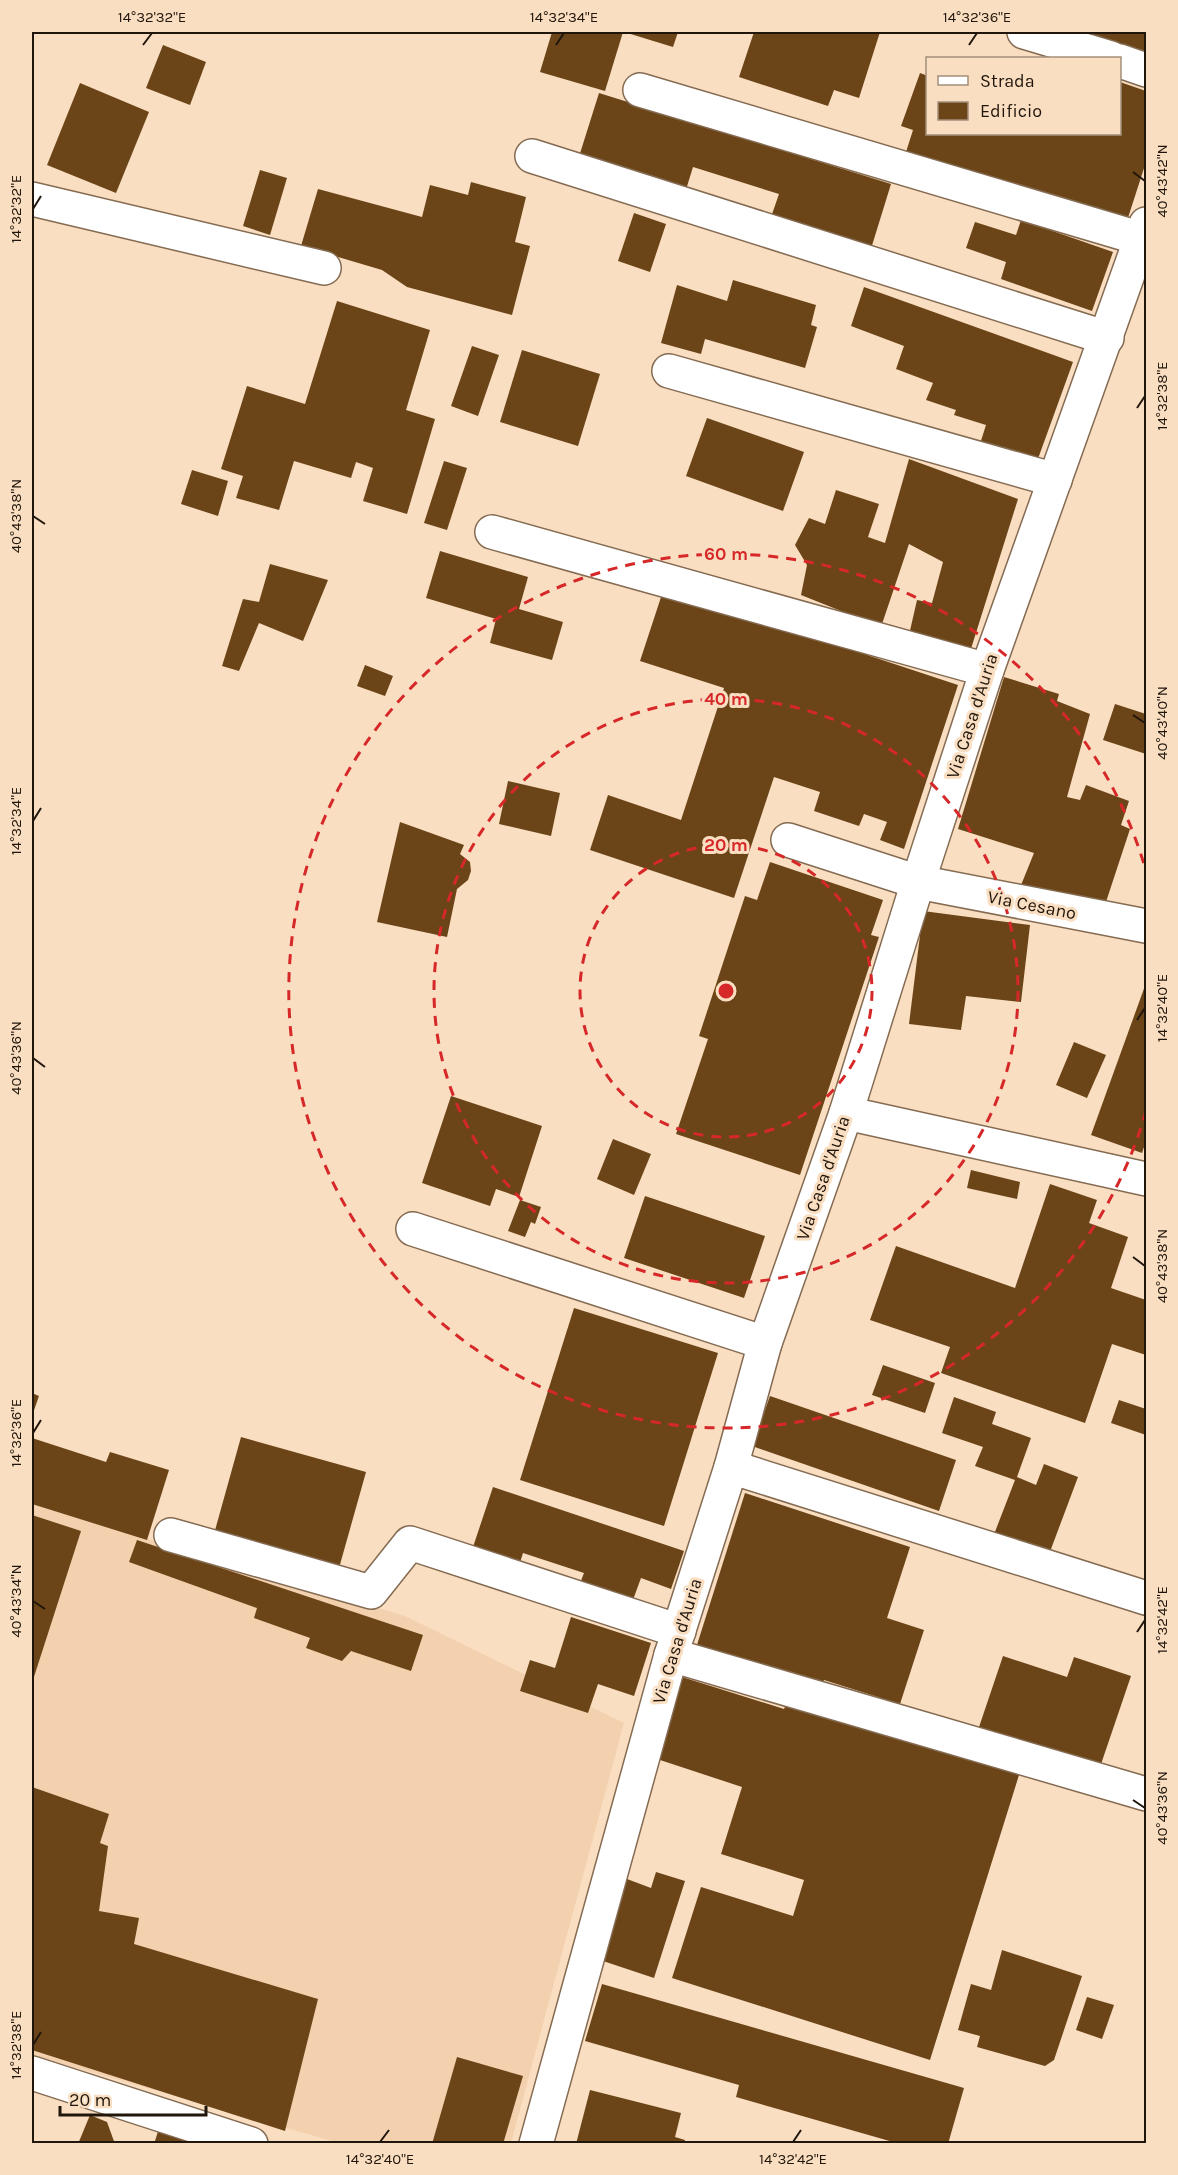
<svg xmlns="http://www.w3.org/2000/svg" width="1178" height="2175" viewBox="0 0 1178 2175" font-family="Karla,sans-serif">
  <rect width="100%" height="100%" fill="#fadec1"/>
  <!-- built -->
  <polygon fill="#f3d1af" points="32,1504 405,1616 624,1723 511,2143 339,2143 32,2055"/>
  <!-- building -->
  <g fill="#6b4518">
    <polygon points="552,32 623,32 605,91 540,72"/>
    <polygon points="624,32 678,32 673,47"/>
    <polygon points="754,32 880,32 859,98 834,90 828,106 739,77"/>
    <polygon points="1069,32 1146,32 1146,60"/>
    <polygon points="163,45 206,62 190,105 146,88"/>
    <polygon points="920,73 928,76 928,134 1120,134 1120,82 1146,91 1146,162 1125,227 906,152 913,130 901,126"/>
    <polygon points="80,83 149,112 116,193 47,165"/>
    <polygon points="599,93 891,184 870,252 770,220 779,194 693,167 684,196 577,163"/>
    <polygon points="260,170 287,178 270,235 243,226"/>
    <polygon points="471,182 526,197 515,242 530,246 512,315 407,287 382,270 301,246 318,189 422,217 430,185 468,195"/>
    <polygon points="634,213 666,224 650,272 618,261"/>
    <polygon points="1021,220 1113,252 1092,311 1001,279 1006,262 966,248 975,222 1016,235"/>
    <polygon points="733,280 816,305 811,325 817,327 805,368 705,339 701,354 661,343 677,285 727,301"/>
    <polygon points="864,287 1073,362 1035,467 979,447 986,425 954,415 956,410 926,400 933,383 896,369 904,346 851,326"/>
    <polygon points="337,301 430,330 406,410 435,419 407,514 363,501 373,468 356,462 351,478 294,461 279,510 236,498 243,476 221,469 247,386 305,404"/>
    <polygon points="472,346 499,355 478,416 451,406"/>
    <polygon points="522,350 600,374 578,446 500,422"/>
    <polygon points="707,418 804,452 783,511 686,476"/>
    <polygon points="909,459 1018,499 970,652 909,635 917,600 932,603 943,562 909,544 881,627 801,595 807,565 795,545 809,518 825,524 836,490 879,504 868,537 885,543"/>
    <polygon points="444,461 467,468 447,530 424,523"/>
    <polygon points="192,470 228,481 218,516 181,504"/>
    <polygon points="440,551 528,577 519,609 563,622 552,660 490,643 496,619 426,598"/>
    <polygon points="270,564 328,580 303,641 259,623 239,671 222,666 243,599 259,602"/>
    <polygon points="664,588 958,685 904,849 880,840 887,822 864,814 859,826 814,811 820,792 774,777 734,898 590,850 608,795 681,820 724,688 640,661"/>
    <polygon points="365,665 393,676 385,696 357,686"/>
    <polygon points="1004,677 1059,694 1057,701 1090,714 1067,797 1080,800 1086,785 1129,801 1121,825 1130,829 1104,908 1017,895 1034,853 958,829"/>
    <polygon points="1115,704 1146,714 1146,754 1103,740"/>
    <polygon points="508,781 560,793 551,836 499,824"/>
    <polygon points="400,822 464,845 460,854 470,862 471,871 468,880 457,889 447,937 377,922"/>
    <polygon points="770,862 883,900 871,935 879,937 800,1175 676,1134 708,1039 699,1036 745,896 757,900"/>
    <polygon points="923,911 1030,925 1021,1002 966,996 961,1030 909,1024"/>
    <polygon points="1146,983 1146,1141 1142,1153 1091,1135"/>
    <polygon points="1074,1042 1106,1055 1087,1098 1056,1085"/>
    <polygon points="451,1096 542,1126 519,1197 496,1189 490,1206 422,1183"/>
    <polygon points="613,1139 651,1154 634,1195 597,1179"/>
    <polygon points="971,1170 1020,1182 1017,1199 967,1188"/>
    <polygon points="1050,1184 1097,1200 1089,1223 1128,1237 1111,1288 1146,1300 1146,1355 1112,1344 1085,1423 941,1373 950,1347 870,1320 896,1246 1015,1288"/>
    <polygon points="645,1196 765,1236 744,1298 624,1258"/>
    <polygon points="520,1200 541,1207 535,1224 531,1222 525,1237 508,1231"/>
    <polygon points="574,1308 718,1353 664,1526 520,1480"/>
    <polygon points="883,1365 935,1383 925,1413 872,1395"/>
    <polygon points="32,1393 39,1396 32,1416"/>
    <polygon points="770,1396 956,1460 939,1511 752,1446"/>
    <polygon points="954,1397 996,1412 992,1424 1031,1438 1017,1477 1036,1485 1044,1464 1078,1477 1048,1557 993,1537 1015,1480 975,1466 983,1447 942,1433"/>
    <polygon points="1119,1400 1146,1409 1146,1435 1111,1423"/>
    <polygon points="241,1437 366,1472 339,1568 214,1534"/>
    <polygon points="32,1438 106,1462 110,1452 169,1470 147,1540 32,1504"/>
    <polygon points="493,1487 684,1551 671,1589 641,1578 630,1608 577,1591 584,1573 523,1553 516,1575 469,1559"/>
    <polygon points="745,1493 910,1547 887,1618 924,1630 900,1704 824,1680 821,1688 696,1648"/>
    <polygon points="32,1515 81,1531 32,1683"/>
    <polygon points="137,1540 423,1635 411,1671 351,1651 342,1661 306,1648 310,1638 254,1618 257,1608 129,1562"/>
    <polygon points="571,1617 651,1643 634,1696 598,1684 588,1713 520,1691 530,1660 555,1668"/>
    <polygon points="1003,1656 1067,1677 1074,1657 1131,1676 1099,1770 978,1730"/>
    <polygon points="682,1677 784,1709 787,1702 1019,1775 930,2060 672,1978 701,1887 793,1916 804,1880 721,1854 742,1787 657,1759"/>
    <polygon points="32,1787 109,1814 100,1843 108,1846 99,1911 139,1918 134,1944 318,1999 285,2131 32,2050"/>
    <polygon points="656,1872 685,1881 654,1978 600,1960 627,1879 651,1888"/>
    <polygon points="1002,1950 1082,1976 1054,2060 1045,2066 977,2047 980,2036 958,2030 971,1984 991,1990"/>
    <polygon points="602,1984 964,2088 948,2144 900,2144 736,2097 739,2085 585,2041"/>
    <polygon points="1087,1997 1114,2005 1102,2039 1076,2030"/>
    <polygon points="457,2057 523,2076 503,2144 432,2144"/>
    <polygon points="590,2090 681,2113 675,2137 685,2140 684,2144 576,2144"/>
    <polygon points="90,2115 107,2122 115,2144 78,2144"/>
    <polygon points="162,2119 188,2140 188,2144 154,2144"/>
  </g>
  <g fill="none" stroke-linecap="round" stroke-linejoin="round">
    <!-- minor casing -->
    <g stroke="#846b52" stroke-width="36">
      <g id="minor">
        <polyline points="1024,32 1111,58"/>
        <polyline points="1120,61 1146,70"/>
        <polyline points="640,90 1142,239"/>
        <polyline points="532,156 1107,338"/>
        <polyline points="32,199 324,268"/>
        <polyline points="669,371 1055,480"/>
        <polyline points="492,532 987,670"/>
        <polyline points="788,840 918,882 1146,926"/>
        <polyline points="846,1113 1146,1179"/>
        <polyline points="413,1229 765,1343"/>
        <polyline points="731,1467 1146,1598"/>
        <polyline points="171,1535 371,1592 410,1543 679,1631"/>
        <polyline points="671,1655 1146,1794"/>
        <polyline points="32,2073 251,2144"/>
        <polyline points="536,2144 671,1655 731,1467 765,1343 846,1113 918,882 987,670 1146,224"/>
      </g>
    </g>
    <!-- minor -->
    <use href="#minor" stroke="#fff" stroke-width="33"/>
  </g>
  <!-- ticks -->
  <path fill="none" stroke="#20160c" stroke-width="2" d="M143 45 152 33M556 45 564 33M969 45 977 33M1133 172 1145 181M33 209 41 196M1137 408 1145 396M33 516 45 524M1133 715 1145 723M33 821 41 808M1137 1020 1145 1008M33 1058 45 1067M1133 1257 1145 1266M33 1433 41 1420M33 1601 45 1609M1137 1632 1145 1620M1133 1800 1145 1808M33 2045 41 2032M380 2142 389 2130M793 2142 801 2130"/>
  <!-- distance rings -->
  <g fill="none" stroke="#d62828" stroke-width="3" stroke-dasharray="10 8">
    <circle cx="726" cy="991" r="146"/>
    <circle cx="726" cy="991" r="292"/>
    <path d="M1146 1111A437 437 0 1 1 1146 871"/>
  </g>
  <g text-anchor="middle" stroke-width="6" stroke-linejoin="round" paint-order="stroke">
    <!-- street labels -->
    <g font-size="18" fill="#20160c" stroke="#fadec1">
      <text transform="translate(972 716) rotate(-72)" y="6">Via Casa d'Auria</text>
      <text transform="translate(1032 905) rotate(11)" y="6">Via Cesano</text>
      <text transform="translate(823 1178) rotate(-71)" y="6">Via Casa d'Auria</text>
      <text transform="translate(677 1641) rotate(-73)" y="6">Via Casa d'Auria</text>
    </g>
  </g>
  <circle cx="726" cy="991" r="9" fill="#d62828" stroke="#fadec1" stroke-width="3"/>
  <g font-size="18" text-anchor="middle" font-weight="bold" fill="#d62828" stroke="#fadec1" stroke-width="6" stroke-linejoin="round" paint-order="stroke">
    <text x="726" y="560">60 m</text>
    <text x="726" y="705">40 m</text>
    <text x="726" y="851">20 m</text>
  </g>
  <!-- border -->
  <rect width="1178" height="2175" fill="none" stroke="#fadec1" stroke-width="66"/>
  <!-- legend -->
  <rect x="926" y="57" width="195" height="78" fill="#fadec1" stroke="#a38e79" stroke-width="1.5"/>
  <rect x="938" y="76" width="30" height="9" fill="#ffffff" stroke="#a38e79" stroke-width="1.5"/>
  <text x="980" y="87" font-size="18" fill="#20160c">Strada</text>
  <rect x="938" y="102" width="30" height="18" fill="#6b4518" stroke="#a38e79" stroke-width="1.5"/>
  <text x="980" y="117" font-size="18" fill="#20160c">Edificio</text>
  <!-- scale -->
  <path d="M60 2106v9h146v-9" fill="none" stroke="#20160c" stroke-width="3"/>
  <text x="69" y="2106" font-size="18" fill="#20160c" stroke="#fadec1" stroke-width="4.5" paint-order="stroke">20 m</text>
  <rect x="33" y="33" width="1112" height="2109" fill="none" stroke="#20160c" stroke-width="2"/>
  <g font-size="15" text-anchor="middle" fill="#20160c">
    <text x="152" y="22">14°32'32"E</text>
    <text x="564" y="22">14°32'34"E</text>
    <text x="977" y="22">14°32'36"E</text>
    <text transform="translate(1162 181) rotate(-90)" y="5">40°43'42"N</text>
    <text transform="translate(16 209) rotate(-90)" y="5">14°32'32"E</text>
    <text transform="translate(1162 396) rotate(-90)" y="5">14°32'38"E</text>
    <text transform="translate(16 516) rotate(-90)" y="5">40°43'38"N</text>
    <text transform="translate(1162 723) rotate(-90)" y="5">40°43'40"N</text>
    <text transform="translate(16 821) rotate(-90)" y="5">14°32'34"E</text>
    <text transform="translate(1162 1008) rotate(-90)" y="5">14°32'40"E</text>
    <text transform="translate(16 1058) rotate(-90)" y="5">40°43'36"N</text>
    <text transform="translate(1162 1266) rotate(-90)" y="5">40°43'38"N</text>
    <text transform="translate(16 1433) rotate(-90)" y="5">14°32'36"E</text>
    <text transform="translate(16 1601) rotate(-90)" y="5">40°43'34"N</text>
    <text transform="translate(1162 1620) rotate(-90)" y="5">14°32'42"E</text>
    <text transform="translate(1162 1808) rotate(-90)" y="5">40°43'36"N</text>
    <text transform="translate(16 2045) rotate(-90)" y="5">14°32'38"E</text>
    <text x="380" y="2164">14°32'40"E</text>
    <text x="793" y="2164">14°32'42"E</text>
  </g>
</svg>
